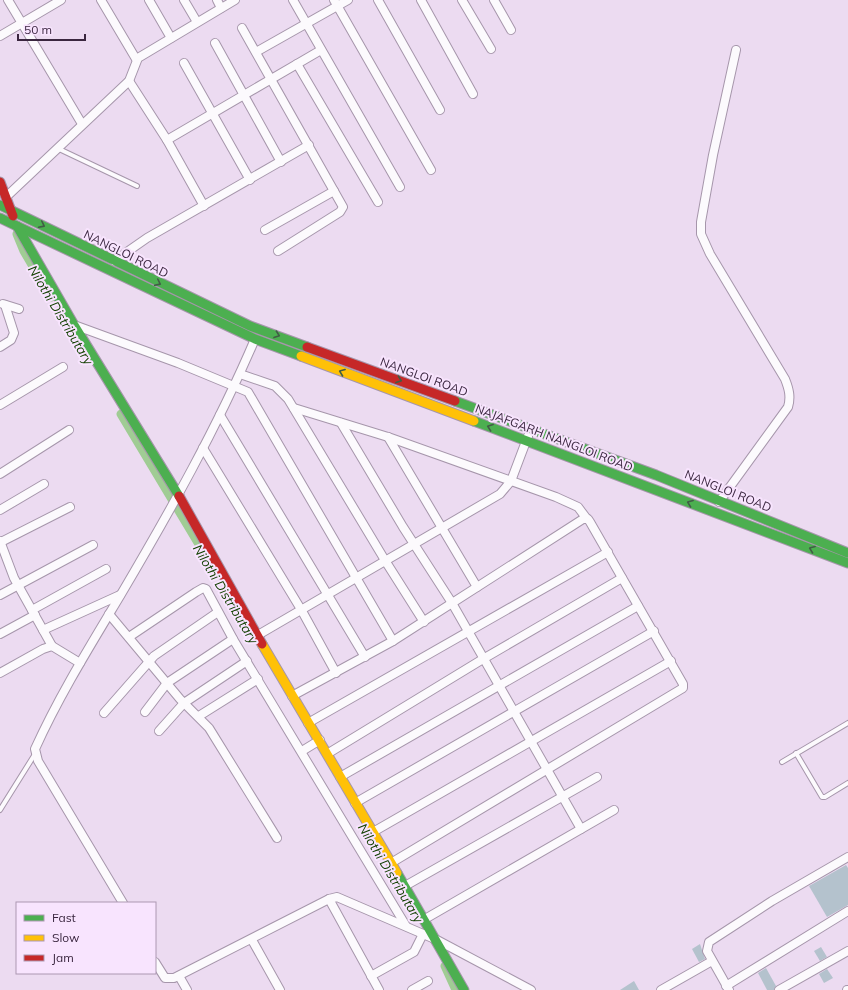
<svg xmlns="http://www.w3.org/2000/svg" width="848" height="990" viewBox="0 0 848 990" font-family="Mulish,sans-serif">
  <rect width="100%" height="100%" fill="#ecdbf1"/>
  <g fill="none" stroke-linecap="round" stroke-linejoin="round">
    <!-- canal -->
    <g stroke="#a0cc94" stroke-width="9">
      <polyline points="17,234 24,251 51,297"/>
      <polyline points="121,414 212,566"/>
      <polyline points="445,966 456,990"/>
    </g>
  </g>
  <!-- building -->
  <g fill="#b4c2cd">
    <polygon points="846,865 848,868 848,905 827,917 809,886"/>
    <polygon points="700,944 705,959 699,962 692,949"/>
    <polygon points="821,947 827,957 820,961 814,951"/>
    <polygon points="766,968 776,986 774,990 767,990 758,973"/>
    <polygon points="827,969 833,978 824,983 819,974"/>
    <polygon points="634,981 639,990 620,990"/>
  </g>
  <g fill="none" stroke-linecap="round" stroke-linejoin="round">
    <!-- lane casing -->
    <g stroke="#a696ab" stroke-width="6">
      <g id="lane">
        <polyline points="57,148 137,186"/>
        <polyline points="796,753 822,797 825,797 848,783"/>
        <polyline points="782,762 848,723"/>
        <polyline points="0,810 35,754"/>
      </g>
    </g>
    <!-- street casing -->
    <g stroke="#a696ab" stroke-width="10">
      <g id="street">
        <polyline points="8,0 82,124"/>
        <polyline points="101,0 136,59"/>
        <polyline points="149,0 171,38"/>
        <polyline points="184,0 197,22"/>
        <polyline points="217,0 221,8"/>
        <polyline points="293,0 400,187"/>
        <polyline points="334,0 431,170"/>
        <polyline points="378,0 440,110"/>
        <polyline points="421,0 473,94"/>
        <polyline points="462,0 491,49"/>
        <polyline points="494,0 511,30"/>
        <polyline points="242,28 343,207 340,212 278,251"/>
        <polyline points="0,36 61,0"/>
        <polyline points="215,43 281,162"/>
        <polyline points="256,52 348,0"/>
        <polyline points="184,63 250,180"/>
        <polyline points="297,64 378,202"/>
        <polyline points="129,81 167,140 204,206"/>
        <polyline points="167,140 321,50"/>
        <polyline points="6,197 129,81 138,58 235,0"/>
        <polyline points="265,230 334,191"/>
        <polyline points="114,261 147,238 309,145"/>
        <polyline points="3,304 19,309"/>
        <polyline points="74,325 178,363 248,392 393,641"/>
        <polyline points="0,347 11,340 14,333 5,305"/>
        <polyline points="240,374 275,386 288,399 386,562 424,622"/>
        <polyline points="0,405 63,367"/>
        <polyline points="294,408 388,437 556,497 578,507 587,519"/>
        <polyline points="220,415 365,657"/>
        <polyline points="341,423 403,527 452,603 581,829"/>
        <polyline points="388,437 477,587"/>
        <polyline points="203,448 302,611 336,673"/>
        <polyline points="0,474 69,430"/>
        <path d="M719 502 788 407C791 397 789 389 785 379L710 254 701 234V222L713 155 736 50"/>
        <polyline points="0,510 44,484"/>
        <polyline points="0,541 14,578 52,646"/>
        <polyline points="1,542 70,507"/>
        <polyline points="0,595 93,545"/>
        <polyline points="32,610 106,569"/>
        <polyline points="109,614 180,699 209,728 277,838"/>
        <polyline points="43,630 120,595"/>
        <polyline points="0,634 35,615"/>
        <polyline points="258,635 500,494 511,481 528,436"/>
        <polyline points="129,637 196,592 203,588 206,589 233,639 406,926"/>
        <polyline points="0,673 43,649 52,646 80,663"/>
        <polyline points="292,696 393,641 583,519 588,519 590,522 683,684 683,688 391,863"/>
        <polyline points="145,712 167,683 233,639"/>
        <polyline points="104,713 154,656 218,612"/>
        <polyline points="199,716 258,679"/>
        <polyline points="308,723 608,552"/>
        <polyline points="159,731 184,703 247,661"/>
        <polyline points="302,751 320,740"/>
        <polyline points="327,754 483,659 622,578"/>
        <polyline points="340,777 638,606"/>
        <polyline points="355,803 654,631"/>
        <polyline points="373,832 671,661"/>
        <polyline points="405,886 597,777"/>
        <polyline points="329,899 379,990"/>
        <path d="M123 903 38 761 35 749C59 696 90 646 120 596 169 513 217 428 255 339"/>
        <polyline points="425,919 614,810"/>
        <polyline points="252,940 280,990"/>
        <polyline points="155,962 165,978 174,978 329,899 337,897 437,940 531,990"/>
        <polyline points="179,976 187,990"/>
        <polyline points="371,976 414,952 423,934"/>
        <polyline points="726,986 848,911"/>
        <polyline points="412,990 428,981"/>
        <polyline points="661,990 712,961"/>
        <polyline points="729,990 707,951 709,942 772,901 848,857"/>
        <polyline points="779,990 848,951"/>
        <polyline points="847,990 848,990"/>
      </g>
    </g>
    <!-- fast casing -->
    <g stroke="#a696ab" stroke-width="11">
      <g id="fast">
        <polyline points="0,205 250,326 307,347"/>
        <polyline points="0,218 255,339 301,356"/>
        <polyline points="17,226 74,325 179,496"/>
        <polyline points="455,401 656,475 848,553"/>
        <polyline points="474,421 848,563"/>
        <polyline points="397,873 464,990"/>
      </g>
    </g>
    <!-- slow casing -->
    <g stroke="#a696ab" stroke-width="11">
      <g id="slow">
        <polyline points="301,356 474,421"/>
        <polyline points="262,644 397,873"/>
      </g>
    </g>
    <!-- jam casing -->
    <g stroke="#a696ab" stroke-width="11">
      <g id="jam">
        <polyline points="0,182 13,216"/>
        <polyline points="307,347 455,401"/>
        <polyline points="179,496 262,644"/>
      </g>
    </g>
    <!-- lane -->
    <use href="#lane" stroke="#fcfafd" stroke-width="4"/>
    <!-- street -->
    <use href="#street" stroke="#fcfafd" stroke-width="8"/>
    <!-- fast -->
    <use href="#fast" stroke="#4caf50" stroke-width="9"/>
    <!-- slow -->
    <use href="#slow" stroke="#ffc107" stroke-width="9"/>
    <!-- jam -->
    <use href="#jam" stroke="#c62828" stroke-width="9"/>
  </g>
  <!-- one-way arrows -->
  <defs><path id="oneway-chevron" d="M-2-3.5L2.5 0L-2 3.5" fill="none" stroke-width="1.6" stroke-linecap="round" stroke-linejoin="round"/></defs>
  <g stroke="#415d46">
    <use href="#oneway-chevron" transform="translate(42 225) rotate(26)"/>
    <use href="#oneway-chevron" transform="translate(158 283) rotate(26)"/>
    <use href="#oneway-chevron" transform="translate(277 335) rotate(20)"/>
    <use href="#oneway-chevron" transform="translate(342 372) rotate(-159)"/>
    <use href="#oneway-chevron" transform="translate(399 380) rotate(20)"/>
    <use href="#oneway-chevron" transform="translate(490 427) rotate(-160)"/>
    <use href="#oneway-chevron" transform="translate(690 503) rotate(-159)"/>
    <use href="#oneway-chevron" transform="translate(812 549) rotate(-159)"/>
  </g>
  <g text-anchor="middle" stroke-width="4" stroke-linejoin="round" paint-order="stroke">
    <!-- street labels -->
    <g font-size="12" fill="#3a263f" stroke="#f8e4fe">
      <text transform="translate(126 254) rotate(26)" y="4">NANGLOI ROAD</text>
      <text transform="translate(424 377) rotate(20)" y="4">NANGLOI ROAD</text>
      <text transform="translate(554 438) rotate(21)" y="4">NAJAFGARH NANGLOI ROAD</text>
      <text transform="translate(728 491) rotate(22)" y="4">NANGLOI ROAD</text>
    </g>
    <!-- water labels -->
    <g font-size="13" font-style="italic" fill="#124001" stroke="#f8e4fe">
      <text transform="translate(61 315) rotate(59)" y="5">Nilothi Distributary</text>
      <text transform="translate(226 594) rotate(59)" y="5">Nilothi Distributary</text>
      <text transform="translate(391 873) rotate(59)" y="5">Nilothi Distributary</text>
    </g>
  </g>
  <!-- legend -->
  <rect x="16" y="902" width="140" height="72" fill="#f8e4fe" stroke="#ac98b2"/>
  <rect x="24" y="915" width="20" height="6" fill="#4caf50" stroke="#ac98b2"/>
  <text x="52" y="922" font-size="12" fill="#3a263f">Fast</text>
  <rect x="24" y="935" width="20" height="6" fill="#ffc107" stroke="#ac98b2"/>
  <text x="52" y="942" font-size="12" fill="#3a263f">Slow</text>
  <rect x="24" y="955" width="20" height="6" fill="#c62828" stroke="#ac98b2"/>
  <text x="52" y="962" font-size="12" fill="#3a263f">Jam</text>
  <!-- scale -->
  <path d="M18 34v6h67v-6" fill="none" stroke="#3a263f" stroke-width="2"/>
  <text x="24" y="34" font-size="12" fill="#3a263f" stroke="#f8e4fe" stroke-width="3" paint-order="stroke">50 m</text>
</svg>
